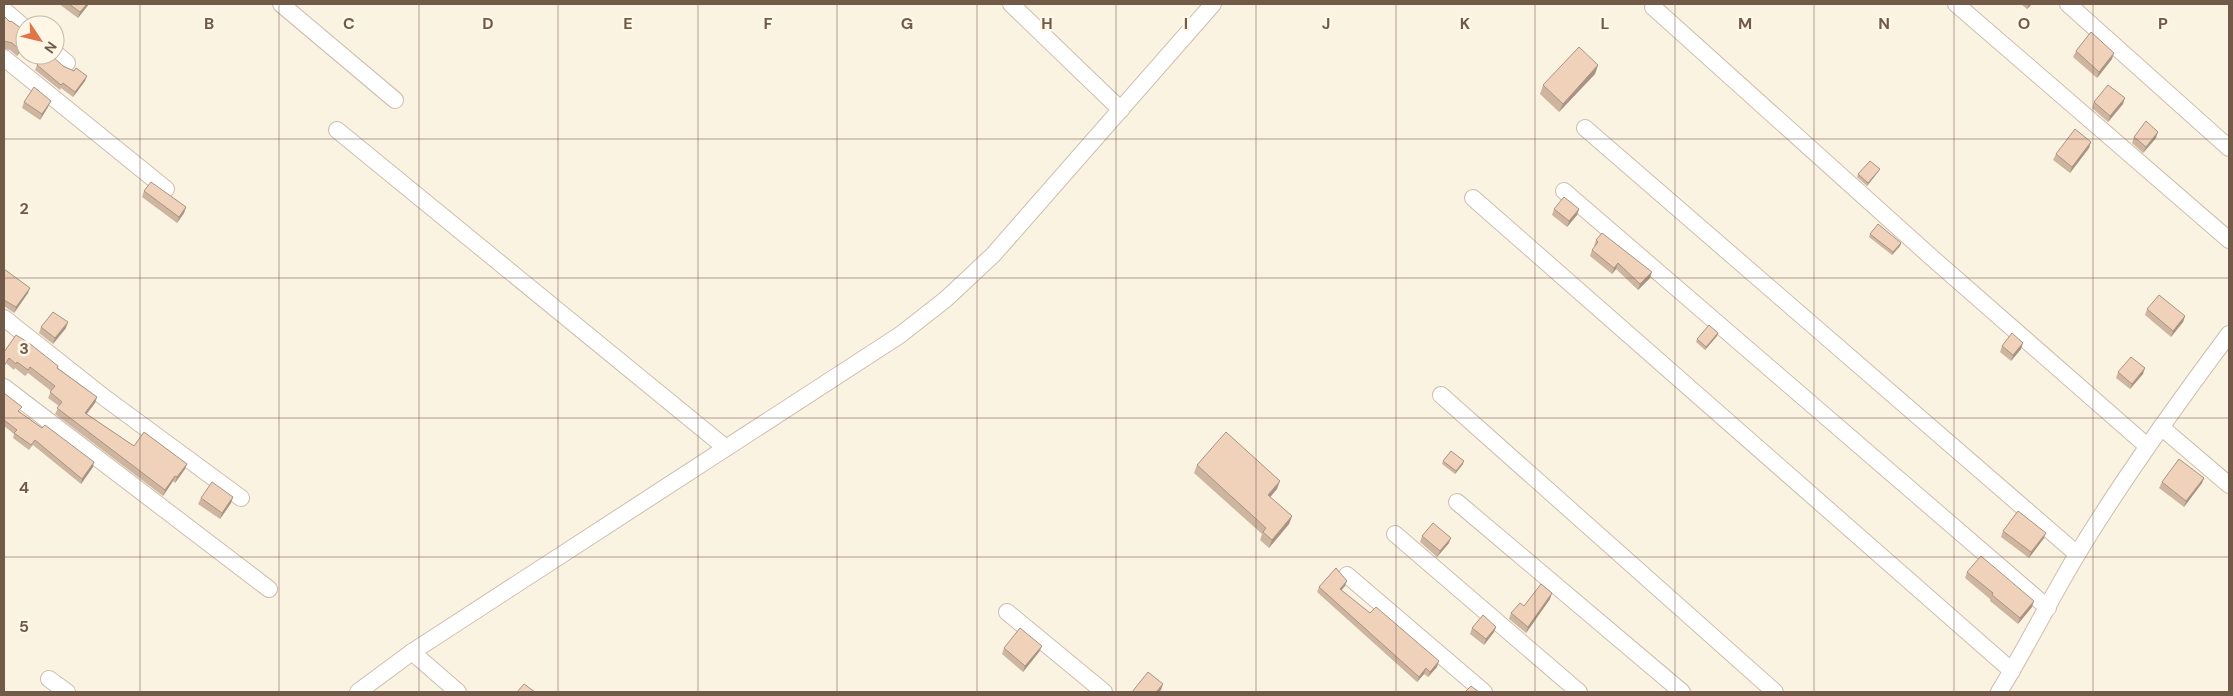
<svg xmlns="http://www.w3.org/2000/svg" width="2233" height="696" viewBox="0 0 2233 696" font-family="'DM Sans',sans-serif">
  <rect width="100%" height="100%" fill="#fbf3e2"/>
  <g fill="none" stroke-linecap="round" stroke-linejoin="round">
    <!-- street casing -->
    <g stroke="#cebdac" stroke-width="18">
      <g id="street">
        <polyline points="281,4 395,100"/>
        <polyline points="1011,4 1121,110"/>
        <polyline points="1956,4 2229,240"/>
        <polyline points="2068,4 2229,148"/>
        <polyline points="1653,7 1930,256 2147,446"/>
        <polyline points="4,10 25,28"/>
        <polyline points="55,53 67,63"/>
        <polyline points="4,58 166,189"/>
        <polyline points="1585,128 2077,554"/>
        <polyline points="337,130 726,448"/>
        <polyline points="1564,191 2048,608"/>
        <polyline points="1473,198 2012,671"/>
        <polyline points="4,318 105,398 241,498"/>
        <polyline points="4,387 269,589"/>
        <polyline points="1441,395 1775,692"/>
        <polyline points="2161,427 2229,485"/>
        <polyline points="1457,502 1682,692"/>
        <polyline points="1395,534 1579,692"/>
        <polyline points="1347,575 1484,692"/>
        <polyline points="1007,612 1104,692"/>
        <polyline points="412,652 458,692"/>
        <polyline points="49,679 67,692"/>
        <polyline points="358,692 412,652 900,335 946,299 993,255 1213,4"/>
        <path d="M1999 692C2027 647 2050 599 2078 553 2124 477 2176 405 2229 334"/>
      </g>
    </g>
    <!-- street -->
    <use href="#street" stroke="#fff" stroke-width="16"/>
  </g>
  <!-- wall -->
  <g fill="#ceb5a0">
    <polygon points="59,4 89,4 78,18"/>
    <polygon points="2021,4 2032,4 2027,9"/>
    <polygon points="4,16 25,44 17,56 10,50 4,49"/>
    <polygon points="2076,51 2112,59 2097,78 2073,57"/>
    <polygon points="37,65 63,66 74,71 87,76 85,81 73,97 61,88 60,90 35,70"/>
    <polygon points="1598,65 1595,74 1559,112 1540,94 1543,85"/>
    <polygon points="24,102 48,107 40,120 22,108"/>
    <polygon points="2094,102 2123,104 2108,122 2092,108"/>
    <polygon points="2134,137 2156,138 2143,153 2132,143"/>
    <polygon points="2091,142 2089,148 2070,173 2053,160 2056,154"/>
    <polygon points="1880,169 1878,172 1867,186 1857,177 1858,174"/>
    <polygon points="144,191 186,207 184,213 177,223 142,197"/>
    <polygon points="1554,209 1579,209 1577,215 1567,227 1552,215"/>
    <polygon points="1870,234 1901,243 1900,246 1892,255 1869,237"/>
    <polygon points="1596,240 1650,278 1638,290 1616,269 1612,274 1590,256 1592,250 1595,247 1594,246"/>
    <polygon points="4,269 28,293 14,313 4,306"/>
    <polygon points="2147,309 2185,316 2183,322 2171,337 2145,315"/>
    <polygon points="41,327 66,328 53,344 39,333"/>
    <polygon points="1718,333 1717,336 1705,350 1696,342 1697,339"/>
    <polygon points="2002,346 2021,349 2011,361 2000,352"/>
    <polygon points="4,352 58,366 58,368 97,397 95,403 87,414 134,446 187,464 185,469 175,483 173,481 163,496 55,414 59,406 48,398 51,391 28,373 25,376 15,368 14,370 7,364"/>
    <polygon points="2118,372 2143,374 2130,389 2116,378"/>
    <polygon points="4,393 20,412 93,467 81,484 33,445 29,450 13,438 14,434 4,426"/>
    <polygon points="1443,461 1463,464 1455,474 1442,464"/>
    <polygon points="1197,465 1277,489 1270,497 1292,516 1289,524 1269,548 1260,540 1262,534 1194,473"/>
    <polygon points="2204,478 2202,483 2184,507 2159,488 2162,482"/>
    <polygon points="233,497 231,503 220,519 198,504 201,498"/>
    <polygon points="2003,531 2044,538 2029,558 2001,537"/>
    <polygon points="1422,536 1449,543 1437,557 1420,542"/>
    <polygon points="1967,572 2032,607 2018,624 1990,601 1990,599 1965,578"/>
    <polygon points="1345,586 1341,590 1437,667 1428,677 1424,674 1417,682 1317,592 1319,587"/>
    <polygon points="1550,599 1526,633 1509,619 1511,613 1524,606"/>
    <polygon points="1496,627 1494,632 1484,645 1470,634 1472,628"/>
    <polygon points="1042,646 1039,652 1023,672 1002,654 1004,648"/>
  </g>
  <!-- shaded-wall -->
  <g fill="#a89382">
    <polygon points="87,4 89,4 78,18 80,12"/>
    <polygon points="2029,4 2032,4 2027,9"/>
    <polygon points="25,41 25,44 17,56 19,49"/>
    <polygon points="2114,53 2112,59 2097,78 2099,72"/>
    <polygon points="1598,65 1595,74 1559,112 1563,104"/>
    <polygon points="87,76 85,81 73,97 75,92"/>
    <polygon points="2125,98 2123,104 2108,122 2110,116"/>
    <polygon points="51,101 48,107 40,120 42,114"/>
    <polygon points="2158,132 2156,138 2143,153 2146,147"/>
    <polygon points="2091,142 2089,148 2070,173 2072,167"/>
    <polygon points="1880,169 1878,172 1867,186 1868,183"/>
    <polygon points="186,207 184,213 177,223 179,217"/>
    <polygon points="1579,209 1577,215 1567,227 1569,221"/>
    <polygon points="1901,243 1900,246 1892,255 1893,252"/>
    <polygon points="1618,263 1616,269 1612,274 1614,268"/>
    <polygon points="1652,272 1650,278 1638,290 1640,284"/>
    <polygon points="30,288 28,293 14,313 16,307"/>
    <polygon points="2185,316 2183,322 2171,337 2173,331"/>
    <polygon points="68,322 66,328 53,344 55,338"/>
    <polygon points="1718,333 1717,336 1705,350 1706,347"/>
    <polygon points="2023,343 2021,349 2011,361 2013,355"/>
    <polygon points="2145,368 2143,374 2130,389 2132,384"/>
    <polygon points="97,397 95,403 83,418 85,413"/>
    <polygon points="1464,461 1463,464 1455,474 1456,471"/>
    <polygon points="94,462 93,467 81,484 82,479"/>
    <polygon points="187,464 185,469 175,483 177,477"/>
    <polygon points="175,476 173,481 163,496 165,490"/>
    <polygon points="2204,478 2202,483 2184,507 2186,501"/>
    <polygon points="1280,481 1277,489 1265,503 1268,495"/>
    <polygon points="233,497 231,503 220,519 222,513"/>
    <polygon points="1292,516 1289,524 1269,548 1272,540"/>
    <polygon points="2046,533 2044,538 2029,558 2031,552"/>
    <polygon points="1451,538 1449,543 1437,557 1440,551"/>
    <polygon points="1347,581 1345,586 1338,594 1340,589"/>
    <polygon points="1552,593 1550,599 1526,633 1528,627"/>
    <polygon points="2034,601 2032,607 2018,624 2020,618"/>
    <polygon points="1496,627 1494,632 1484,645 1486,639"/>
    <polygon points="1042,646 1039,652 1023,672 1025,666"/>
    <polygon points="1439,661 1437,667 1428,677 1430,672"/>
    <polygon points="1426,668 1424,674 1417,682 1419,677"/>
    <polygon points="1163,684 1161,690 1159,692 1156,692"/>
  </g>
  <!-- building -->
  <g fill="#f0d2ba" stroke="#a89382">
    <polygon points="69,4 87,4 80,12"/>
    <polygon points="4,16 10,22 11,21 25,31 25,41 19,49 12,43 4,41"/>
    <polygon points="2091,32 2114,53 2099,72 2076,51"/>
    <polygon points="1579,47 1598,65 1563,104 1543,85"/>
    <polygon points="45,55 51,55 63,66 74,71 76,68 87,76 75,92 63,83 61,85 37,65"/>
    <polygon points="2108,85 2125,98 2110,116 2094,102"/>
    <polygon points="34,87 51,101 42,114 24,102"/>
    <polygon points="2146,121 2158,132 2146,147 2134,137"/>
    <polygon points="2075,129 2091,142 2072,167 2056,154"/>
    <polygon points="1870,161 1880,169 1868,183 1858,174"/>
    <polygon points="151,182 186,207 179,217 144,191"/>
    <polygon points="1564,197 1579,209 1569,221 1554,209"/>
    <polygon points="1878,224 1901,243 1893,252 1870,234"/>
    <polygon points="1602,233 1652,272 1640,284 1618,263 1614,268 1592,250 1598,242 1596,240"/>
    <polygon points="4,269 30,288 16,307 4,300 4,301"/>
    <polygon points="2159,295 2185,316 2173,331 2147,309"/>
    <polygon points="53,312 68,322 55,338 41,327"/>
    <polygon points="1709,325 1718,333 1706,347 1697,339"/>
    <polygon points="2012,333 2023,343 2013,355 2002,346"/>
    <polygon points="16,335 29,343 58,366 57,368 97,397 85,413 134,446 144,432 187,464 177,477 175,476 165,490 57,408 62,402 50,392 55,386 30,367 28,370 17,362 16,364 9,358 4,366 4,352"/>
    <polygon points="2131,357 2145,368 2132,384 2118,372"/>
    <polygon points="4,393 22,407 18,411 42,428 45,425 94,462 82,479 35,440 31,445 14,433 17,430 4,420"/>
    <polygon points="1226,432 1280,481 1268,495 1292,516 1272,540 1263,532 1266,528 1197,465"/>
    <polygon points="1451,451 1464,461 1456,471 1443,461"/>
    <polygon points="2179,459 2204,478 2186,501 2162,482"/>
    <polygon points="212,482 233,497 222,513 201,498"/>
    <polygon points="2018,511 2046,533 2031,552 2003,531"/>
    <polygon points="1433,523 1451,538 1440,551 1422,536"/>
    <polygon points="1981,556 2034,601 2020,618 1992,595 1993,593 1967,572"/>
    <polygon points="1336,568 1347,581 1340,589 1370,613 1376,607 1439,661 1430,672 1426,668 1419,677 1319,587"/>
    <polygon points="1541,584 1552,593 1528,627 1511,613 1520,603 1524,606"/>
    <polygon points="1483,615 1496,627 1486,639 1472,628"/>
    <polygon points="1020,628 1042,646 1025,666 1004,648"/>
    <polygon points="1148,672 1163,684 1156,692 1132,692"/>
    <polygon points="524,684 535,692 517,692"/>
    <polygon points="1471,686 1479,692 1465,692"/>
  </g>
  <!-- grid -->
  <path fill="none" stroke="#725a49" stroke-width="1" stroke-opacity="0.55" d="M140 4V692M279 4V692M419 4V692M558 4V692M698 4V692M837 4V692M977 4V692M1116 4V692M1256 4V692M1396 4V692M1535 4V692M1675 4V692M1814 4V692M1954 4V692M2093 4V692M4 139H2229M4 278H2229M4 418H2229M4 557H2229"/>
  <g font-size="16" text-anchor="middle" font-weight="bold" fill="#725a49" stroke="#fef7e8" stroke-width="5" stroke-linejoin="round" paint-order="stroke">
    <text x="209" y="29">B</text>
    <text x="349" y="29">C</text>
    <text x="488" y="29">D</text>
    <text x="628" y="29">E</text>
    <text x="768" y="29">F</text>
    <text x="907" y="29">G</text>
    <text x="1047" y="29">H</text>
    <text x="1186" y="29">I</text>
    <text x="1326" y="29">J</text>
    <text x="1465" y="29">K</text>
    <text x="1605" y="29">L</text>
    <text x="1745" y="29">M</text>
    <text x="1884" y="29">N</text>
    <text x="2024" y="29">O</text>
    <text x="2163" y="29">P</text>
    <text x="24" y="214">2</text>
    <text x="24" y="354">3</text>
    <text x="24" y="493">4</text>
    <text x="24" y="632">5</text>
  </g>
  <!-- border -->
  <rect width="2233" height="696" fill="none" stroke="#725a49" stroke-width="10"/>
  <!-- north arrow -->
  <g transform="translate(40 40) rotate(125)"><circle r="24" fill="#fef7e8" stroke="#c6b8a8"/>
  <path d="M0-4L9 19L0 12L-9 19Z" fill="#e2744a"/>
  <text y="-8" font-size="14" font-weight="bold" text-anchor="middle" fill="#725a49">N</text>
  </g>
</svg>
